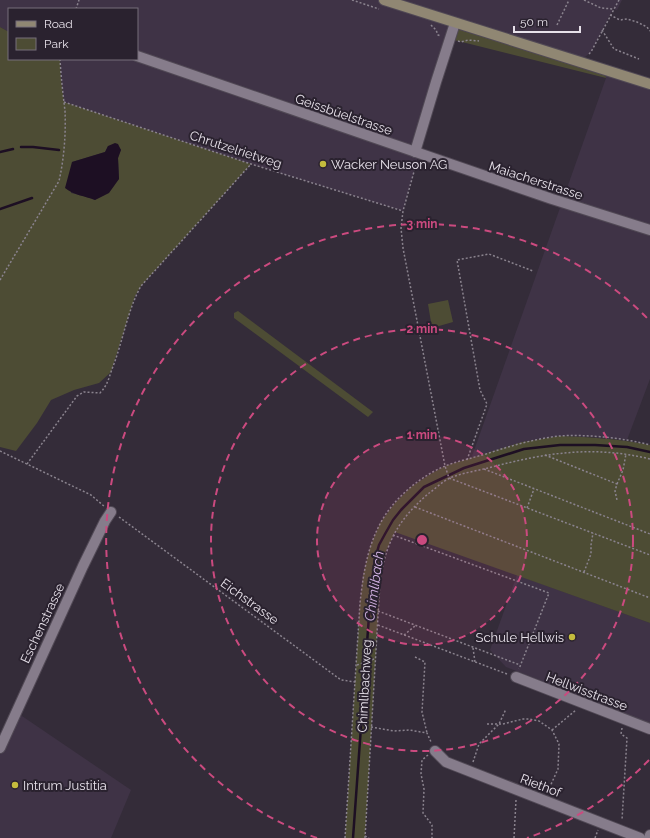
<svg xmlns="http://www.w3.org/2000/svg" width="650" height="838" viewBox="0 0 650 838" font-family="Raleway,sans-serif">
  <rect width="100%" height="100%" fill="#342c39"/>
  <!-- built -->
  <g fill="#3f3346">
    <polygon points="0,0 622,0 617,10 613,9 591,52 580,61 455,24 415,152 417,160 403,211 251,164 64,102 61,79 60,59 137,59 137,9 9,9 9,32 0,27"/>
    <polygon points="604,69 650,84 650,379 627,440 592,437 560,436 522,442 471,459 606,78"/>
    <polygon points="517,575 650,623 650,723 506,667 490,650"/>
    <polygon points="16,712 131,790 111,838 0,838 0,748"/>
  </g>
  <!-- green -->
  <g fill="#4d4c34" fill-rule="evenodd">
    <polygon points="455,23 604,69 606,78 450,39"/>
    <path d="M0 27 9 32V59H60L61 79 64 102 251 164 141 286 135 296 111 372 99 383 74 390 51 400 37 423 16 451 0 447ZM108 146 121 149 118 158 119 179 95 200 84 196 71 193 72 162 105 152Z"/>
    <polygon points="448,300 453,322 432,328 428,304"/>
    <polygon points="238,311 373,412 368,417 234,318 234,313"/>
    <path d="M560 436C591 437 620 439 650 445V623L395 532 385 553 380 582 365 838H345L360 603 363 575 370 547 380 523 395 503 411 487 429 475 445 466 522 442Z"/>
  </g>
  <!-- water -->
  <path fill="#1d0f23" d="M115 143 118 144 121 150 118 158 119 179 109 193 95 200C85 196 73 195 65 188L72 162 105 152 108 146Z"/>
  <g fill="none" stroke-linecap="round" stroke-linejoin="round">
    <!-- stream -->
    <g stroke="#1d0f23" stroke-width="2.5">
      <polyline points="21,147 33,147 59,150"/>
      <polyline points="0,152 13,149"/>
      <polyline points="0,209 32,198"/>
      <polyline points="353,838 371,588 375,559 379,545 385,534 393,520 401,510 424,487 464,468 524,449 560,445 595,445 627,447 650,452"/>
    </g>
    <!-- street casing -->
    <g stroke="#514955" stroke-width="12">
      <g id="street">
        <polyline points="137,56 552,199 650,230"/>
        <polyline points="415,152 436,82 455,23"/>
        <polyline points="516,677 650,729"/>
        <polyline points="0,748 83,566 105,521 111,512"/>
        <polyline points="435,751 446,762 640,838"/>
        <polyline points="649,838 650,835"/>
      </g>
    </g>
    <!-- secondary casing -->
    <g stroke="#514955" stroke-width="12">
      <polyline id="secondary" points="384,0 650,84"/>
    </g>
    <!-- path -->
    <g stroke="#8a838e" stroke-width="1.5" stroke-dasharray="2 2" stroke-linecap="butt">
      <polyline points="352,0 379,9"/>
      <polyline points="584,0 601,8 613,9"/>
      <polyline points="76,9 79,0"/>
      <polyline points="610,15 620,20 627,19 637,22 647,27 650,31"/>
      <polyline points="431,25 436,30 438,35 441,36"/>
      <polyline points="557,25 569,0"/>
      <polyline points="602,30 614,49 639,59"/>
      <polyline points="458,41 461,42 468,40 479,41"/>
      <polyline points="589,54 591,52 619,0"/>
      <polyline points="64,102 251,164 403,211"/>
      <polyline points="417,161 403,211 401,228 403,248 445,466 449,478 650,555"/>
      <path d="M0 280 59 181C64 159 66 134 65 111 63 94 61 77 60 59"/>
      <polyline points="0,451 91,495 105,507"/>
      <polyline points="545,455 617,484 615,491 617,500"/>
      <polyline points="467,460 487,404 480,390 457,260 489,254 533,271"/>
      <path d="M27 464 77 396 84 392 100 393C107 386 109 378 112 369 123 342 127 311 141 286L251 164"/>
      <polyline points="484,469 650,534"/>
      <polyline points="617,484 623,470 626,454"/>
      <polyline points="415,507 650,598"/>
      <polyline points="527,508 534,489"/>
      <polyline points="119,517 341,680 356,682"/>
      <polyline points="393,535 549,593 519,669"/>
      <polyline points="584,572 591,554 591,545 593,533"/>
      <polyline points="378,611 520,665"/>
      <polyline points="378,625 507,674"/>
      <polyline points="404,635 415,626"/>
      <polyline points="473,648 475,662"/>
      <polyline points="415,657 425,662 422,712 427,733"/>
      <polyline points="357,665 374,659"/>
      <polyline points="487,724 503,724 523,719 529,719 539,721 552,730 559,744 558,769 548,791"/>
      <polyline points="371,727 394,731 409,730 427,733 431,742"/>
      <polyline points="622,728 621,734 627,738 622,820"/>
      <polyline points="552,730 576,710"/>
      <polyline points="428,755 422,760 421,774 424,789 423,813 432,825 432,838"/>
      <polyline points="473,762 479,744 499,724 506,709"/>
      <polyline points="365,836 369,838"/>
      <path d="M345 838 360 603C363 576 367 548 380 524 393 499 419 477 445 466 458 461 472 458 486 454 510 446 534 439 559 436 586 434 624 438 650 445"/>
      <path d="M365 838 380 582C385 543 399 519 428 494 435 489 443 481 450 478 462 473 476 471 488 468 545 453 592 445 650 459"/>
      <polyline points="514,838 516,800"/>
      <polyline points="595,838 598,830"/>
    </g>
    <!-- street -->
    <use href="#street" stroke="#867c8b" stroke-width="10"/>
    <!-- secondary -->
    <use href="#secondary" stroke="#908773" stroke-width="10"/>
  </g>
  <!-- distance rings -->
  <circle cx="422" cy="540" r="105" fill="#cb4a7f" fill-opacity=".12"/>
  <g fill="none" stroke="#cb4a7f" stroke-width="2" stroke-dasharray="7 5">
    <circle cx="422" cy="540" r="105"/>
    <circle cx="422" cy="540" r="211"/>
    <path d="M649 760A316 316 0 0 1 527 838M317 838A316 316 0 1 1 649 320"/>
  </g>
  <!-- markers -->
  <g fill="#c4bc3d" stroke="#2a222f" stroke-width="1.5">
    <circle cx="323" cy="164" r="4"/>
    <circle cx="572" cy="637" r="4"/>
    <circle cx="15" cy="785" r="4"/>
  </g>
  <g text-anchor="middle" stroke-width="4" stroke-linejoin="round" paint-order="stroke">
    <!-- street labels -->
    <g font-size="13" fill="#e7e1ea" stroke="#2a222f">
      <text transform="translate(344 114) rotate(19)" y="5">Geissbüelstrasse</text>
      <text transform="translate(236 149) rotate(18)" y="5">Chrutzelrietweg</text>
      <text transform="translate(536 180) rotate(18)" y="5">Maiacherstrasse</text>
      <text transform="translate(250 601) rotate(36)" y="5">Eichstrasse</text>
      <text transform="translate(42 623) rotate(-65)" y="5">Eschenstrasse</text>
      <text transform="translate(364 686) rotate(-87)" y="5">Chimlibachweg</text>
      <text transform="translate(587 691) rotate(21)" y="5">Hellwisstrasse</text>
      <text transform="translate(541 785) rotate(21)" y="5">Riethof</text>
    </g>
    <!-- poi labels -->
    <g font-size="13" fill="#e7e1ea" stroke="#2a222f" text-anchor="start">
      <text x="331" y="169">Wacker Neuson AG</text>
      <text x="564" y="642" text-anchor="end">Schule Hellwis</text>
      <text x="23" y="790">Intrum Justitia</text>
    </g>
    <!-- water labels -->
    <g font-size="14" font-style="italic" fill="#d2b2e2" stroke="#2a222f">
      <text transform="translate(374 586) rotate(-82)" y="5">Chimlibach</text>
    </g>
  </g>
  <circle cx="422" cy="540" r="6" fill="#cb4a7f" stroke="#2a222f" stroke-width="2"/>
  <g font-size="12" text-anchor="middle" font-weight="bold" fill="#cb4a7f" stroke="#2a222f" stroke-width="4" stroke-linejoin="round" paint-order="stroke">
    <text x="422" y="228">3 min</text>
    <text x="422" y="333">2 min</text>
    <text x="422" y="439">1 min</text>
  </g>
  <!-- legend -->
  <rect x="8" y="8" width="130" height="52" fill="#2a222f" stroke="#766e7a"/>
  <rect x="16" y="21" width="20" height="6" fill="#908773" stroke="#766e7a"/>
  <text x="44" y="28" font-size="12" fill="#e7e1ea">Road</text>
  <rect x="16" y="38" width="20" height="12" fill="#4d4c34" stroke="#766e7a"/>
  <text x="44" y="48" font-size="12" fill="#e7e1ea">Park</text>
  <!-- scale -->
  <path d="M514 26v6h66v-6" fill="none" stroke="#e7e1ea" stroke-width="2"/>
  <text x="520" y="26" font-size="12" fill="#e7e1ea" stroke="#2a222f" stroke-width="3" paint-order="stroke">50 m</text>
</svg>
